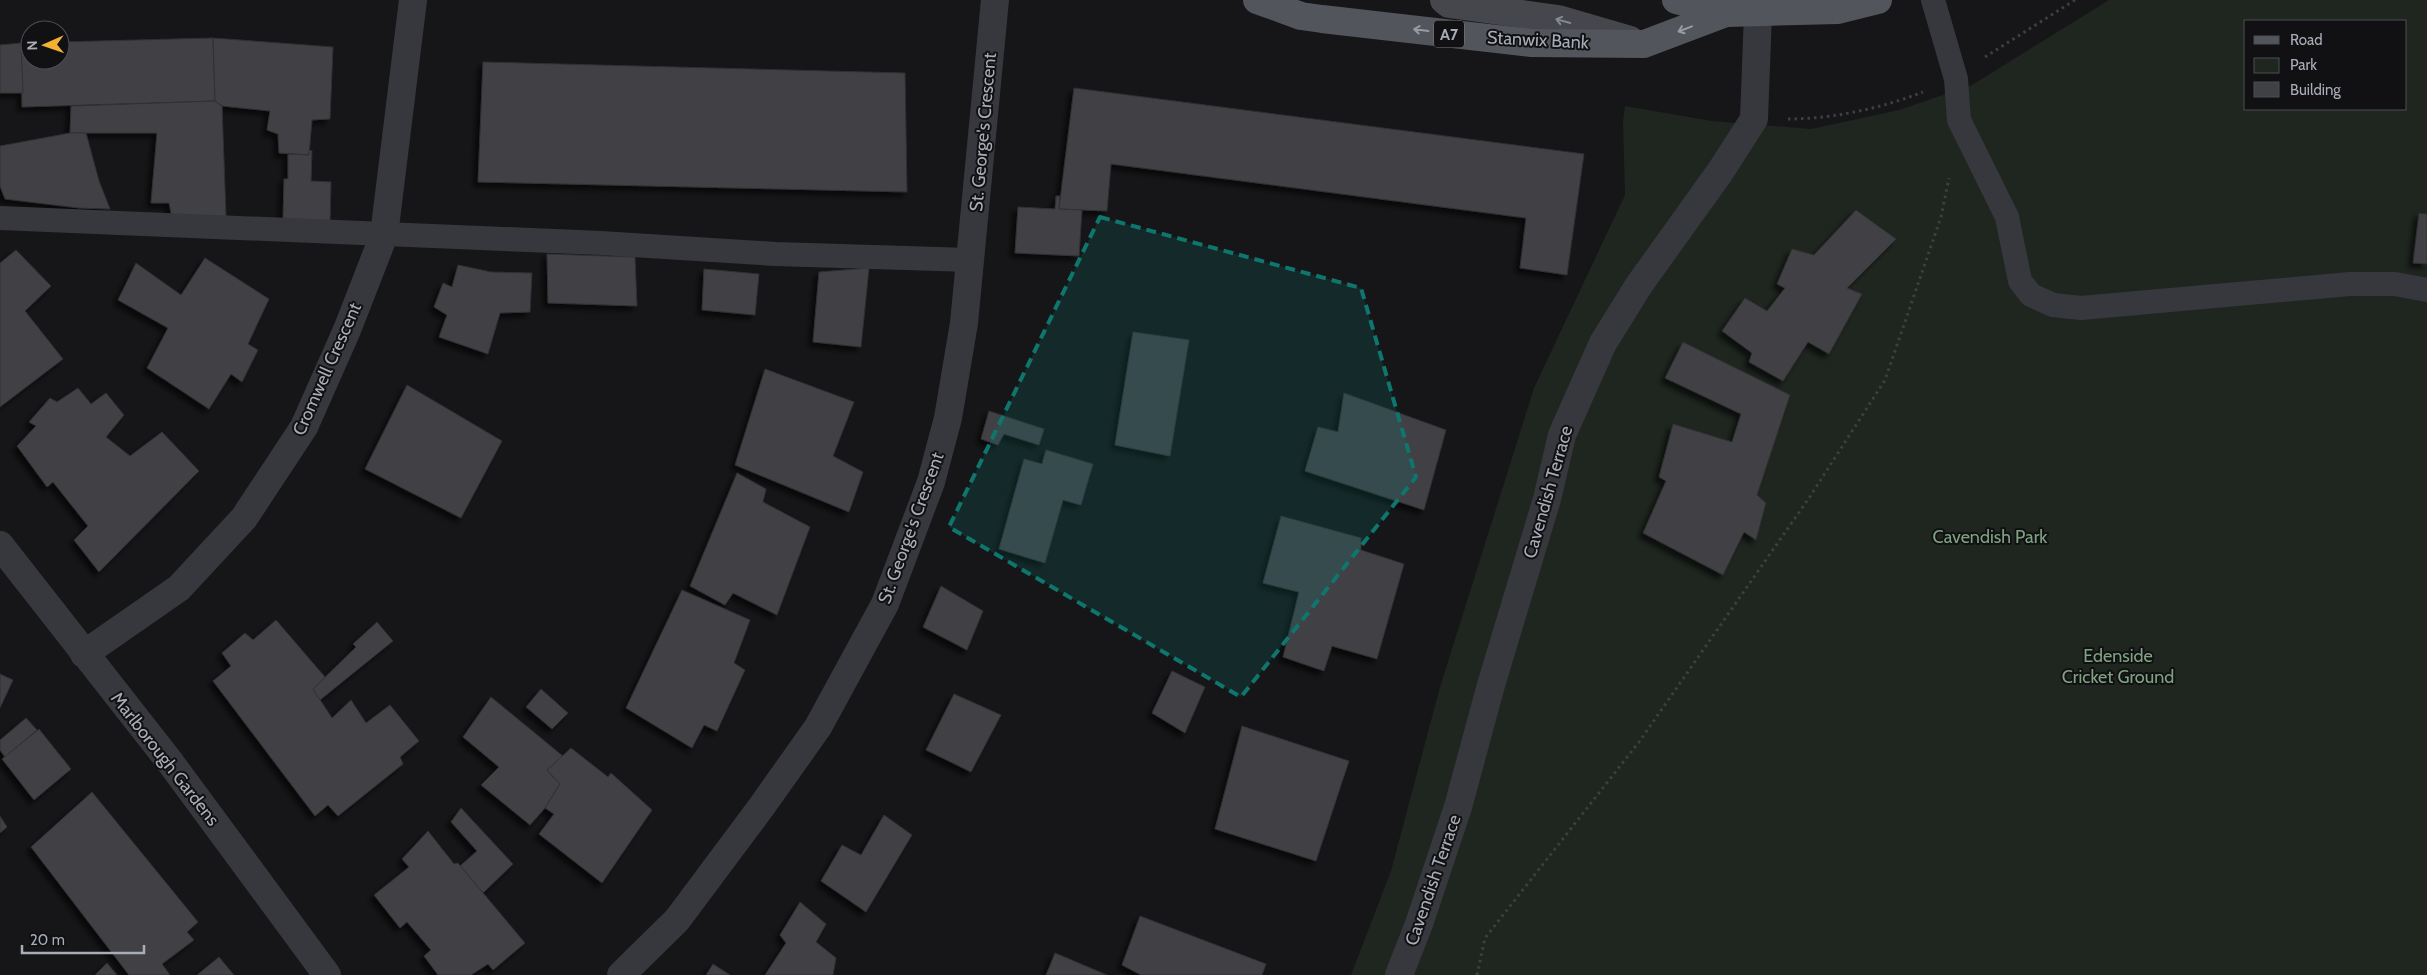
<svg xmlns="http://www.w3.org/2000/svg" width="2427" height="975" viewBox="0 0 2427 975" font-family="Cabin,sans-serif">
  <defs>
    <filter id="shadow"><feDropShadow dx="-4.5" dy="4.5" stdDeviation="2.5" flood-color="#0009"/></filter>
  </defs>
  <rect width="100%" height="100%" fill="#161618"/>
  <!-- green -->
  <path fill="#1e261f" fill-rule="evenodd" d="M2109 0H2427V975H1351L1391 871 1440 687 1534 388 1625 195 1623 122 1625 106 1712 121 1811 129 1899 110 1972 85ZM2246 21H2406V109H2246Z"/>
  <!-- building -->
  <g fill="#404145" stroke="#303034" filter="url(#shadow)">
    <polygon points="213,38 215,101 22,107 21,43 30,43 30,60 60,60 60,42"/>
    <polygon points="213,38 333,47 330,119 312,120 309,155 279,153 278,134 267,130 270,111 222,106 215,101"/>
    <polygon points="21,43 23,93 0,93 0,45"/>
    <polygon points="483,62 905,73 907,192 478,182"/>
    <polygon points="1074,88 1584,154 1567,275 1520,268 1526,218 1111,164 1107,211 1059,209"/>
    <polygon points="215,101 222,106 226,216 173,222 169,203 151,203 157,133 70,133 71,106"/>
    <polygon points="70,133 86,133 99,181 110,209 79,208 5,199 0,186 0,146"/>
    <polygon points="309,150 312,151 311,181 331,182 330,222 283,220 284,179 288,179 288,154 309,155"/>
    <polygon points="1056,196 1060,196 1059,209 1082,210 1079,256 1015,253 1018,207 1055,209"/>
    <polygon points="1856,210 1896,239 1847,288 1862,294 1829,354 1808,342 1783,381 1749,362 1752,353 1722,331 1745,298 1767,311 1785,288 1777,284 1792,249 1814,255"/>
    <polygon points="2419,213 2427,214 2427,264 2413,263"/>
    <polygon points="16,250 51,286 25,311 63,359 0,407 0,263"/>
    <polygon points="547,254 635,257 637,306 548,303"/>
    <polygon points="205,258 269,299 248,344 258,350 242,382 231,374 209,409 147,368 168,328 118,300 136,263 181,295"/>
    <polygon points="458,265 491,272 532,273 530,312 500,313 488,354 439,337 447,315 434,307 443,283 452,287"/>
    <polygon points="869,268 861,347 813,342 819,272"/>
    <polygon points="704,269 759,274 755,315 702,310"/>
    <polygon points="1133,332 1189,340 1170,456 1115,445"/>
    <polygon points="1683,342 1790,395 1757,495 1766,503 1756,540 1744,532 1723,575 1643,533 1666,481 1659,477 1673,424 1732,442 1741,414 1665,378"/>
    <polygon points="765,369 854,402 833,456 863,472 849,512 735,465"/>
    <polygon points="407,385 502,441 461,518 365,469"/>
    <polygon points="78,388 91,404 106,393 124,415 106,437 130,456 162,432 199,471 99,572 74,540 88,526 53,482 47,487 17,446 36,426 29,422 50,398 57,402"/>
    <polygon points="1344,393 1446,430 1424,510 1305,471 1318,427 1338,432"/>
    <polygon points="989,411 1044,429 1039,445 1004,434 998,445 981,439"/>
    <polygon points="1046,450 1093,464 1081,505 1063,500 1045,563 999,549 1024,459 1042,464"/>
    <polygon points="737,473 766,489 763,502 810,527 777,615 733,593 725,605 690,586"/>
    <polygon points="1281,516 1361,538 1361,550 1404,564 1377,659 1332,646 1324,671 1283,657 1299,592 1263,583"/>
    <polygon points="941,586 983,611 967,650 923,627"/>
    <polygon points="682,590 750,620 734,663 745,670 717,731 704,725 692,748 626,708"/>
    <polygon points="276,620 325,677 313,689 332,718 351,700 366,723 390,705 419,741 400,757 403,764 338,816 328,805 315,816 213,681 231,666 222,653 245,633 253,640"/>
    <polygon points="377,622 393,641 320,700 313,689 356,647 353,644"/>
    <polygon points="1172,671 1205,687 1185,733 1152,713"/>
    <polygon points="0,674 13,680 0,708"/>
    <polygon points="541,689 568,713 552,729 526,707"/>
    <polygon points="954,694 1001,715 971,772 926,750"/>
    <polygon points="491,697 564,757 547,770 560,784 545,808 530,825 481,785 499,767 463,737"/>
    <polygon points="26,718 37,730 5,757 0,750 0,740"/>
    <polygon points="1242,726 1349,761 1316,861 1215,829"/>
    <polygon points="39,729 71,769 34,800 2,759"/>
    <polygon points="571,748 608,777 611,773 652,810 602,883 539,834 554,814 545,808 560,784 547,770"/>
    <polygon points="92,792 198,922 187,932 194,940 162,964 170,975 129,975 31,847"/>
    <polygon points="461,808 513,864 483,893 460,866 477,851 451,822"/>
    <polygon points="884,815 912,835 866,912 821,881 842,845 861,855"/>
    <polygon points="0,816 7,827 0,833"/>
    <polygon points="428,831 454,864 458,863 525,943 493,970 488,964 471,975 438,975 424,956 431,950 407,922 400,928 374,895 409,867 402,859"/>
    <polygon points="800,902 826,924 816,942 836,958 833,975 765,975 786,943 780,935"/>
    <polygon points="1140,916 1266,964 1262,975 1141,975 1122,965"/>
    <polygon points="1055,953 1107,975 1046,975"/>
    <polygon points="219,957 234,975 197,975"/>
    <polygon points="107,963 117,975 95,975"/>
    <polygon points="713,964 730,975 706,975"/>
  </g>
  <g fill="none" stroke-linecap="round" stroke-linejoin="round">
    <!-- path -->
    <g stroke="#3d3f44" stroke-width="3" stroke-dasharray="2.5 4" stroke-linecap="butt">
      <polyline points="1985,57 2075,0"/>
      <path d="M1788 119C1833 119 1882 108 1923 92"/>
      <polyline points="1477,975 1485,938 1639,742 1809,498 1885,380 1941,217 1949,178"/>
    </g>
    <!-- lane -->
    <g stroke="#37383d" stroke-width="24">
      <polyline points="1933,0 1956,79 1959,120 2007,217 2020,281 2031,295 2053,305 2081,308 2350,284 2395,284 2427,290"/>
      <polyline points="0,218 601,243 776,254 970,260"/>
    </g>
    <!-- street -->
    <g stroke="#37383d" stroke-width="28">
      <polyline points="0,545 170,762 327,975"/>
      <polyline points="84,654 179,588 244,518 304,427 347,330 384,235 413,0"/>
      <polyline points="621,975 677,920 762,806 818,727 885,604 931,482 948,418 964,323 995,0"/>
      <polyline points="1399,975 1419,924 1458,807 1491,685 1547,499 1562,435 1603,343 1639,285 1720,172 1754,119 1758,13"/>
    </g>
    <!-- secondary -->
    <polyline stroke="#45474d" stroke-width="28" points="1444,0 1449,4 1558,19 1630,40"/>
    <!-- primary -->
    <g stroke="#53555c" stroke-width="28">
      <polyline points="1257,0 1301,16 1322,19 1532,43 1644,44 1726,13"/>
      <polyline points="1676,0 1726,13 1838,10 1878,0"/>
    </g>
  </g>
  <!-- one-way arrows -->
  <defs><path id="oneway-shaft" d="M-6 0H5M1.5-3L5.5 0L1.5 3" fill="none" stroke-width="1.6" stroke-linecap="round" stroke-linejoin="round" transform="scale(1.25)"/></defs>
  <use stroke="#858993" href="#oneway-shaft" transform="translate(1563 21) rotate(-165)"/>
  <g stroke="#979ba6">
    <use href="#oneway-shaft" transform="translate(1685 29) rotate(159)"/>
    <use href="#oneway-shaft" transform="translate(1421 30) rotate(-173)"/>
  </g>
  <!-- marked area -->
  <path fill="#0f766e" fill-opacity="0.2" stroke="#0f766e" stroke-width="4" stroke-dasharray="10 6" stroke-linejoin="round" d="M1100 217 1361 288 1416 477 1241 697 949 527Z"/>
  <g text-anchor="middle" stroke-width="4" stroke-linejoin="round" paint-order="stroke">
    <!-- shield labels -->
    <rect fill="#111113" stroke="#7b7e86" stroke-width="1" x="1434" y="20.5" width="30" height="27" rx="4"/>
    <g font-size="16" font-weight="bold" fill="#a8adb8">
      <text x="1449" y="40">A7</text>
    </g>
    <!-- street labels -->
    <g font-size="18" fill="#a8adb8" stroke="#111113">
      <text transform="translate(1538 40) rotate(3)" y="6">Stanwix Bank</text>
      <text transform="translate(983 132) rotate(-85)" y="6">St. George's Crescent</text>
      <text transform="translate(327 369) rotate(-66)" y="6">Cromwell Crescent</text>
      <text transform="translate(1548 492) rotate(-74)" y="6">Cavendish Terrace</text>
      <text transform="translate(911 528) rotate(-70)" y="6">St. George's Crescent</text>
      <text transform="translate(165 759) rotate(52)" y="6">Marlborough Gardens</text>
      <text transform="translate(1433 880) rotate(-71)" y="6">Cavendish Terrace</text>
    </g>
    <!-- park labels -->
    <g font-size="18" fill="#7fa381" stroke="#111113">
      <text x="1990" y="543">Cavendish Park</text>
      <text x="2118" y="662">Edenside<tspan x="2118" dy="21">Cricket Ground</tspan></text>
    </g>
  </g>
  <!-- legend -->
  <rect x="2244" y="20" width="162" height="90" fill="#111113" stroke="#4d4f55"/>
  <rect x="2254" y="36" width="25" height="8" fill="#53555c" stroke="#4d4f55"/>
  <text x="2290" y="45" font-size="15" fill="#a8adb8">Road</text>
  <rect x="2254" y="58" width="25" height="15" fill="#1e261f" stroke="#4d4f55"/>
  <text x="2290" y="70" font-size="15" fill="#a8adb8">Park</text>
  <rect x="2254" y="82" width="25" height="15" fill="#404145" stroke="#4d4f55"/>
  <text x="2290" y="95" font-size="15" fill="#a8adb8">Building</text>
  <!-- north arrow -->
  <g transform="translate(45 45) rotate(268)"><circle r="24" fill="#111113" stroke="#4d4f55"/>
  <path d="M0-4L9 19L0 12L-9 19Z" fill="#f2b134"/>
  <text y="-8" font-size="14" font-weight="bold" text-anchor="middle" fill="#a8adb8">N</text>
  </g>
  <!-- scale -->
  <path d="M22 945v8h122v-8" fill="none" stroke="#a8adb8" stroke-width="2.5"/>
  <text x="30" y="945" font-size="15" fill="#a8adb8" stroke="#111113" stroke-width="4" paint-order="stroke">20 m</text>
</svg>
